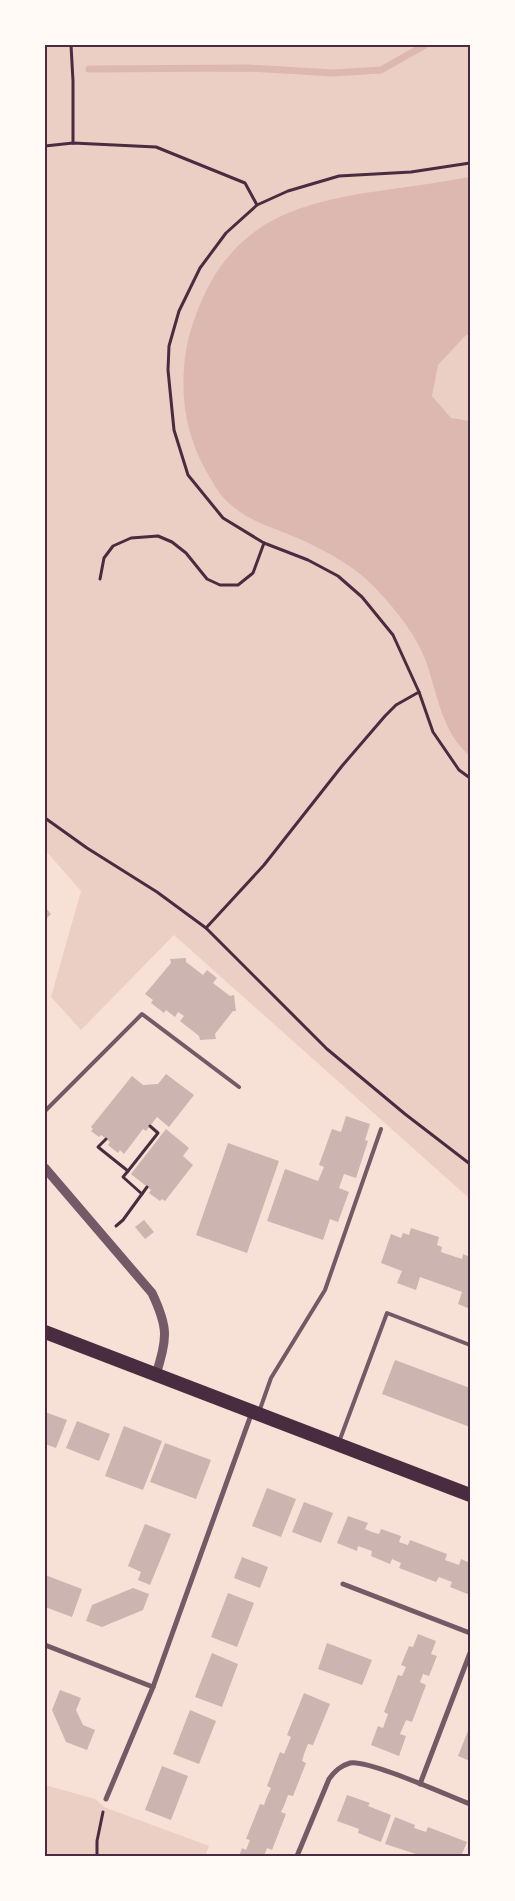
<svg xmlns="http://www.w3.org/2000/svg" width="515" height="1901" viewBox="0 0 515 1901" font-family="Mulish,sans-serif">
  <rect width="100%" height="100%" fill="#f7e1d7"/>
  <!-- green -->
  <g fill="#ebcfc5">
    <polygon points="45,45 470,45 470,1199 174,935 81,1030 51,997 81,891 45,850"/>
    <polygon points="45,1785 95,1799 104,1807 209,1846 205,1856 45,1856"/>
  </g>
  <!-- water -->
  <path fill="#dcb8b0" d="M470 177V333L464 337 438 365 432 396 451 418 470 421V756C442 732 438 697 427 664 417 636 397 611 377 590 359 569 328 552 302 540 271 526 245 522 221 495 216 489 213 482 209 476 189 442 181 407 184 368 186 339 195 313 208 287 247 214 310 201 385 190 414 186 442 182 470 177Z"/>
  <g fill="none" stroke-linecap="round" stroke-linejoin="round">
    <!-- stream -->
    <polyline stroke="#dcb8b0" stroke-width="7" points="89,69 249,68 333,73 381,70 425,45"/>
  </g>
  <!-- building -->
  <g fill="#ccb4b1">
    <polygon points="45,907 51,914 45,920"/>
    <polygon points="186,958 186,962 203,975 207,970 217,978 213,983 230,996 234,995 236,1011 233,1011 215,1034 216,1039 200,1040 199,1036 180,1021 184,1016 178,1012 175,1017 166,1010 164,1013 151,1003 153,1000 145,994 171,963 170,959"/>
    <polygon points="166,1074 194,1095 169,1127 157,1117 146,1131 143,1129 124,1154 120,1150 118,1153 108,1145 110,1142 101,1135 99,1137 91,1131 93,1129 91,1127 132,1076 143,1085 158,1084"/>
    <polygon points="346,1116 370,1124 365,1140 368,1141 356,1178 344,1174 339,1188 349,1192 338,1222 330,1219 323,1240 267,1221 285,1169 318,1181 324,1167 319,1165 332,1129 341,1132"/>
    <polygon points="166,1129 189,1148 183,1156 193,1165 165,1201 162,1199 160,1201 149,1193 151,1190 131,1174"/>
    <polygon points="228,1143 279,1161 247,1253 196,1235"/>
    <polygon points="144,1220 154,1232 145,1239 135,1227"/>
    <polygon points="411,1228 439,1237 437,1245 442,1247 441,1252 462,1259 463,1254 470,1257 470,1309 458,1304 462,1292 420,1277 416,1290 397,1283 402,1271 381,1263 391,1234 401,1238 403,1233 409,1235"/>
    <polygon points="395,1360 470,1388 470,1427 382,1394"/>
    <polygon points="45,1412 67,1420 56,1448 45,1444"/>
    <polygon points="77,1421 110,1434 99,1461 66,1448"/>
    <polygon points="124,1426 162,1441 143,1490 105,1476"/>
    <polygon points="165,1443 211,1460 196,1499 150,1482"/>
    <polygon points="267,1488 296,1499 281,1537 252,1526"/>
    <polygon points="304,1502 333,1513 321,1543 292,1532"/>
    <polygon points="348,1516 368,1523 365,1529 372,1532 379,1534 381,1529 401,1536 399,1542 408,1545 410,1540 447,1554 445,1560 459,1565 461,1559 470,1563 470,1595 450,1587 452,1582 439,1577 436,1582 399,1568 401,1563 392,1559 390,1564 371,1556 372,1551 358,1546 357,1551 337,1543"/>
    <polygon points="145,1524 171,1534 150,1585 138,1580 141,1572 128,1566"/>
    <polygon points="242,1557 268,1567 260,1588 234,1578"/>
    <polygon points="45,1575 82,1589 72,1617 45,1607"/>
    <polygon points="133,1588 149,1594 143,1610 102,1627 86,1621 92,1605"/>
    <polygon points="228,1593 254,1603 237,1647 211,1637"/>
    <polygon points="418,1634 436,1641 431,1654 437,1656 429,1676 423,1674 420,1682 426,1685 412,1722 406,1720 400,1734 406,1736 399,1756 371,1745 378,1726 383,1728 388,1714 384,1712 398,1675 402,1676 406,1667 401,1665 409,1646 413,1647"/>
    <polygon points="327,1643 372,1660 362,1685 318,1669"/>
    <polygon points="212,1653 238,1664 222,1707 195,1697"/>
    <polygon points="60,1690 81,1698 76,1710 83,1725 95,1730 87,1750 66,1742 52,1710"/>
    <polygon points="304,1693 330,1704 313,1745 308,1744 304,1754 302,1761 306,1763 293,1796 288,1795 284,1806 281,1812 286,1814 272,1850 267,1848 264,1856 239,1856 242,1848 246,1850 250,1840 246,1839 260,1804 264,1805 266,1799 271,1788 267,1786 280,1752 284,1754 291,1737 287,1735"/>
    <polygon points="190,1710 216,1721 199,1764 173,1754"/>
    <polygon points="470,1726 470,1761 458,1756"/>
    <polygon points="162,1766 188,1776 171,1820 145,1810"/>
    <polygon points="347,1795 370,1803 368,1806 391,1815 381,1842 358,1833 359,1829 337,1821"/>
    <polygon points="395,1817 415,1825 414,1828 426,1832 428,1827 467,1842 461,1856 422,1856 385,1844"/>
  </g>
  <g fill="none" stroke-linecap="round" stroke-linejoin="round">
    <!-- path -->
    <g stroke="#4a2c40" stroke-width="3">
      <polyline points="71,45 73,81 73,143"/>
      <polyline points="45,146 73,143 156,147 245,183 257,205"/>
      <polyline points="470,163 411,172 339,176 288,191 257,205 226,233 200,268 179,311 169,346 168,370 174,430 188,475 223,518 264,543 308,560 338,576 362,597 393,635 419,692 433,732 459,770 470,778"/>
      <polyline points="100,579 104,558 113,546 131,538 158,536 172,542 186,553 207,579 220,585 238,585 253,573 264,543"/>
      <polyline points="45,818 87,848 157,892 206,928 264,865 342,766 385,716 396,705 419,692"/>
      <polyline points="206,928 327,1049 405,1114 470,1164"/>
      <polyline points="106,1139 98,1147 128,1171 123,1177 142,1194"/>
      <polyline points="128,1171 158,1133 150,1126"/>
      <polyline points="116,1226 123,1220 147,1187"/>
      <polyline points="97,1856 97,1841 103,1812"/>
    </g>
    <!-- service -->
    <g stroke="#755966" stroke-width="4">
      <polyline points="45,1111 142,1014 239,1087"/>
      <polyline points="259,1412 271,1378 325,1290 381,1129"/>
      <polyline points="339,1442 387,1313 470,1345"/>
    </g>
    <!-- minor -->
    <g stroke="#755966" stroke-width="5">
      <polyline points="343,1584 470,1633"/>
      <polyline points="45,1645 153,1687"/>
      <polyline points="420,1784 470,1653"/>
      <polyline points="106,1799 153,1687 252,1412"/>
      <path d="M297 1856 329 1779C335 1771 340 1766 350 1763 367 1759 449 1796 470 1804"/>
    </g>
    <!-- tertiary -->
    <path stroke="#755966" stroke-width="9" d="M45 1168 152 1293C169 1329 167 1337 156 1375"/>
    <!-- trunk -->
    <polyline stroke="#4a2c40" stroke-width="14" points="45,1332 470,1495"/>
  </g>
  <!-- border -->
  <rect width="515" height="1901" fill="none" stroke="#fffaf5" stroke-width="92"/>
  <rect x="46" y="46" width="423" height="1809" fill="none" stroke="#4a2c40" stroke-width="2"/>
</svg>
